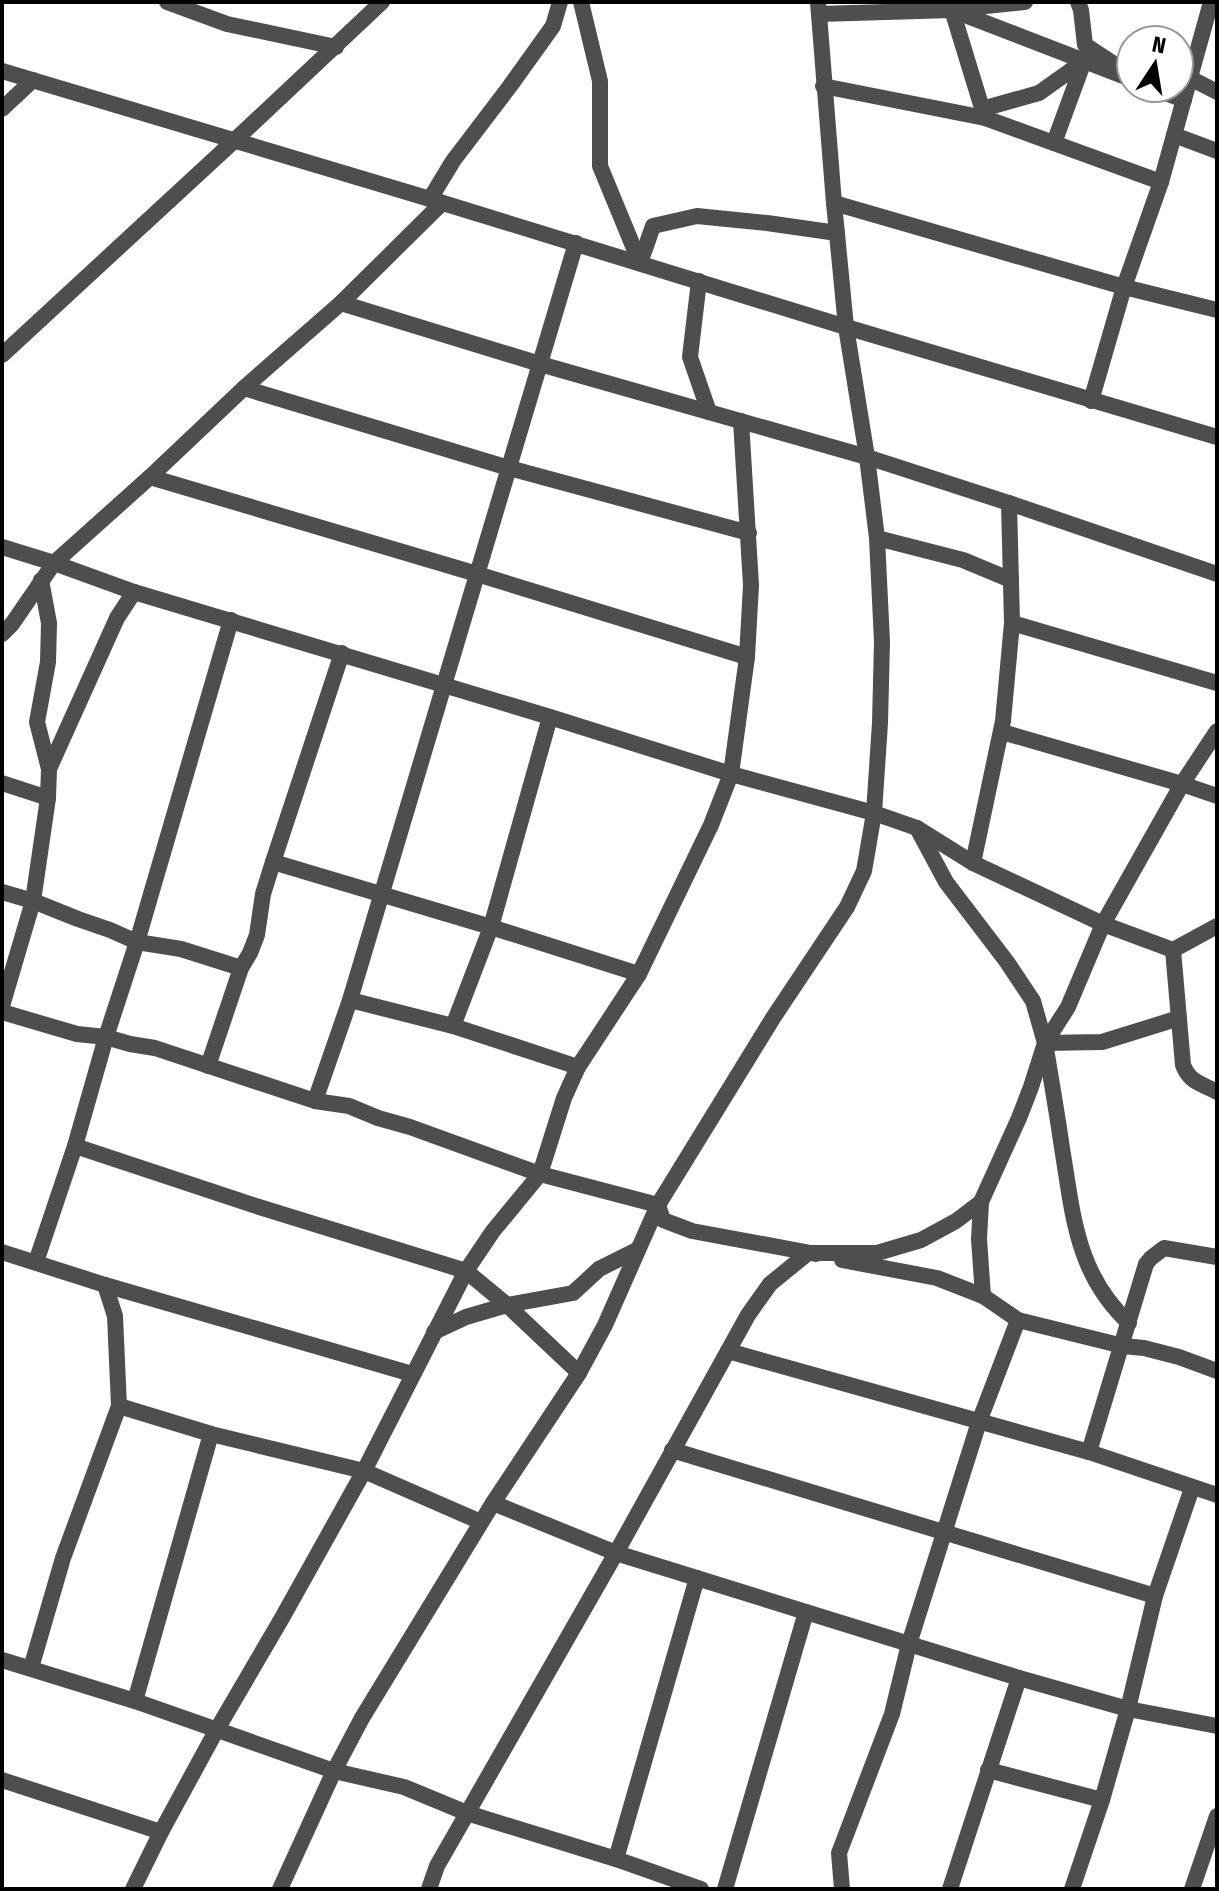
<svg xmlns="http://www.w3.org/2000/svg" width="1219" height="1891" viewBox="0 0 1219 1891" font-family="'Fira Sans Condensed',sans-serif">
  <rect width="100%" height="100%" fill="#fff"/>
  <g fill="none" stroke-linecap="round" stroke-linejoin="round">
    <!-- minor -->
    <g stroke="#4e4e4e" stroke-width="16">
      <polyline points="167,2 227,24 336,47"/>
      <polyline points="581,2 600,81 600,166 640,263"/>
      <polyline points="1078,2 1081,10 1085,45 1117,66"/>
      <polyline points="952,4 952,10 985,118"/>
      <polyline points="957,9 1025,2"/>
      <polyline points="819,14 952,10 1131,79"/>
      <polyline points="2,71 430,199 846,327 1217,437"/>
      <polyline points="1190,78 1217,92"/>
      <polyline points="823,86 985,118 1161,182"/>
      <polyline points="1153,88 1184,100"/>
      <polyline points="2,109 33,80"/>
      <polyline points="982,109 1039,93 1084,61 1054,143"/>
      <polyline points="1174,135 1217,151"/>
      <polyline points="430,199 453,161 510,86 553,26 560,2"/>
      <polyline points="834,203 1124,287 1217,310"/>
      <polyline points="640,263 653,226 697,216 767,223 837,233"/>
      <polyline points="699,281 690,357 709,412"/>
      <polyline points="341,303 540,364 867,457 1009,503 1217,574"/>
      <polyline points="2,355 235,140 382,2"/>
      <polyline points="244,388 509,468 749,533"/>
      <polyline points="1091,401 1124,287 1161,182 1211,2"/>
      <polyline points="150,477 477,574 747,657"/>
      <polyline points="877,538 963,560 1011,580"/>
      <polyline points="2,547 54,563 134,592 550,717 731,774 874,813 917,828 973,863 1103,924 1173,950"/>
      <polyline points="41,580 49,623 48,662 37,722 49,769"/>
      <polyline points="1012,623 1217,683"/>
      <polyline points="2,634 12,624 54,563 150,477 244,388 341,303 442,203"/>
      <polyline points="1002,732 1182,784 1217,796"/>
      <polyline points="2,783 48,798"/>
      <polyline points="273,862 491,927 639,974"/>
      <polyline points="973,863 1003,721 1012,623 1009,503"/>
      <polyline points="2,892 33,901 78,919 110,930 137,942 181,949 241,968"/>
      <path d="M1217 926 1173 950 1183 1065C1190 1083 1201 1083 1217 1092"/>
      <polyline points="350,1000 453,1026 578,1067"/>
      <polyline points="2,1006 33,901 48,798 49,769 117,618 134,592"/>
      <polyline points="2,1012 77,1034 106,1037 130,1044 155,1048 315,1101 349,1106 378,1118 410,1127 540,1174 658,1205 663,1220 692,1231 816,1254"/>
      <polyline points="453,1026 491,927 550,717"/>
      <polyline points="1045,1043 1102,1042 1179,1018"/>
      <polyline points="208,1066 241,968 250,953 257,935 263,894 273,862 342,653"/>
      <polyline points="315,1101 350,1000 576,243"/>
      <polyline points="75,1146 253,1205 466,1271 507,1305 573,1293 599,1269 637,1250"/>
      <polyline points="981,1202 979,1239 983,1296"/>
      <polyline points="2,1252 105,1285 412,1374"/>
      <polyline points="842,1260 937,1278 983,1296 1018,1320 1123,1346 1144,1348 1179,1357 1217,1371"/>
      <polyline points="36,1262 75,1146 106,1037 137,942 231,620"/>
      <path d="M1129 1323C1076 1274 1073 1214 1062 1148 1057 1113 1051 1078 1045 1043L1068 1007 1103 924 1182 784 1217 731"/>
      <polyline points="434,1332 466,1317 507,1305 579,1373"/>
      <polyline points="728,1351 1089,1452 1217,1495"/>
      <polyline points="119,1406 211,1434 364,1471 481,1522"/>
      <polyline points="672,1450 1155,1596"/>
      <polyline points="1089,1452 1146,1264 1151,1258 1164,1248 1217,1257"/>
      <polyline points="493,1503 616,1553 1019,1678 950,1889"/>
      <polyline points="2,1660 135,1701 334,1771 404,1787 467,1813 616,1859 701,1889"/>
      <polyline points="31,1668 63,1558 119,1406 115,1316 105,1285"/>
      <polyline points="1019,1678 1128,1709 1217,1726"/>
      <polyline points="135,1701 211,1434"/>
      <polyline points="988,1770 1102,1800"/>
      <polyline points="2,1780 161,1832"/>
      <polyline points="616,1859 697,1578"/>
      <polyline points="133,1889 161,1832 216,1731 282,1618 364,1471 466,1271 493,1231 540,1174 564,1098 578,1067 639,974 711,825 731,774 747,657 751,585 741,421"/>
      <polyline points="280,1889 334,1771 362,1718 493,1503 579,1373 605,1325 658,1205 773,1018 847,907 864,871 874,813 880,723 882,642 877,538 867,457 846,327 834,203 818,2"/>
      <polyline points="429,1889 437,1866 616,1553 748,1315 770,1284 808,1253 877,1253 921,1240 956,1221 981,1202 1019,1118 1031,1087 1045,1043 1033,1001 1007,962 946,882 917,828"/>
      <polyline points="725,1889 806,1612"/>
      <polyline points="842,1889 839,1853 892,1714 909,1644 979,1422 1018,1320"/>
      <polyline points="1072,1889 1102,1800 1128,1709 1155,1596 1192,1488"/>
      <polyline points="1192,1889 1217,1816"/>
    </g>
  </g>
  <!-- border -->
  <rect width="1219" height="1891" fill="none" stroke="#000000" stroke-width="8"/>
  <!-- north arrow -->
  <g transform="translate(1155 64) rotate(12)"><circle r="38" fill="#ffffff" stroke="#999999" stroke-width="2"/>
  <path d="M0-6L14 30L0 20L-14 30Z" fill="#000000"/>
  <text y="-12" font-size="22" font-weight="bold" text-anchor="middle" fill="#000000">N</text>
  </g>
</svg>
